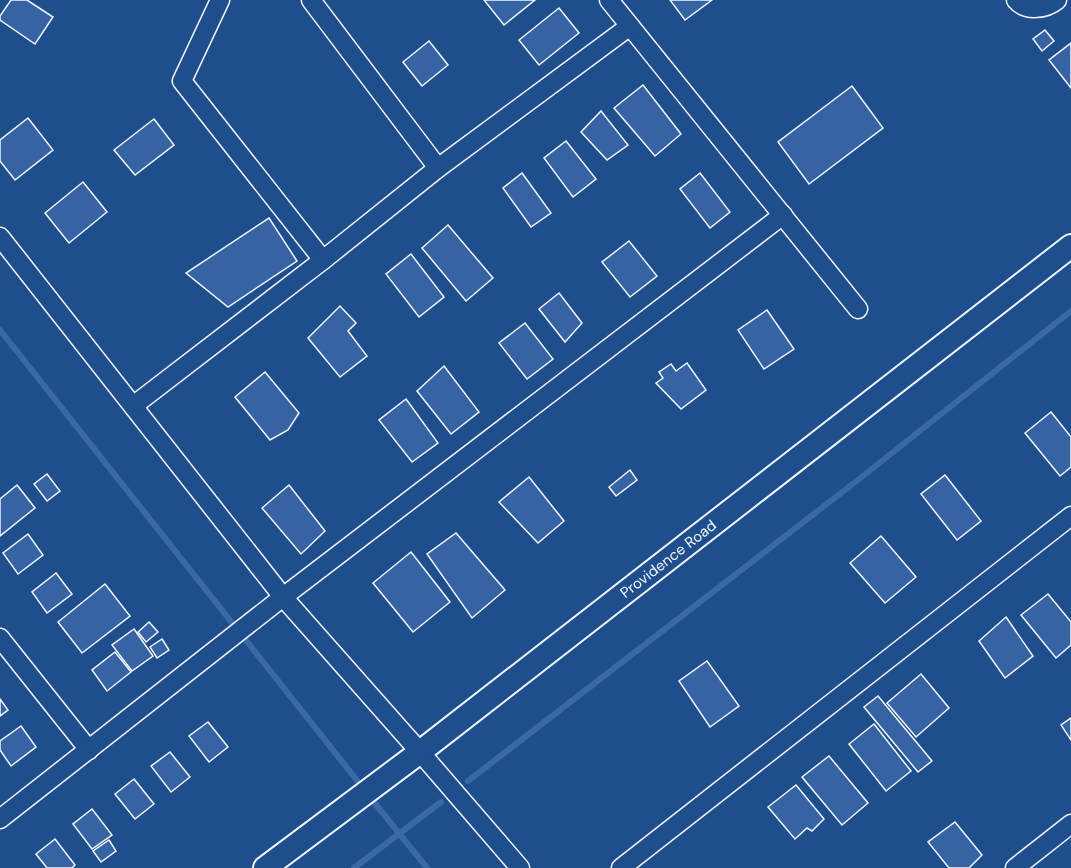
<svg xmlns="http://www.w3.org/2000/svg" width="1071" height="868" viewBox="0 0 1071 868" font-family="'DM Sans',sans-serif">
  <rect width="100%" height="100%" fill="#1f4e8c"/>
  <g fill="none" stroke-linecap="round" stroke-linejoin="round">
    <!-- stream -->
    <g stroke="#3b69a3" stroke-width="6">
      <polyline points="0,330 363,788"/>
      <polyline points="468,781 863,476 1071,311"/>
      <polyline points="369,796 427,868"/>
      <polyline points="354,868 441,802"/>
    </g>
  </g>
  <!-- building -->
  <g fill="#3563a3" stroke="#f2f6ff" stroke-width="1.5">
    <polygon points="11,0 27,0 53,17 35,44 0,20 0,16"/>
    <polygon points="484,0 535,0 504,25"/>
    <polygon points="670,0 712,0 685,20"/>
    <polygon points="559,8 579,33 539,65 519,40"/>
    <polygon points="1045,30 1054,41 1042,51 1033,39"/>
    <polygon points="429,41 448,65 422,86 403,62"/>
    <polygon points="1071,43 1071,88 1049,60"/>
    <polygon points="643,85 681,134 655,156 614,108"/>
    <polygon points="852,86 883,128 809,184 778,142"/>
    <polygon points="601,111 628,145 607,160 581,132"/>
    <polygon points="28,118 53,150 15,180 0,161 0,140"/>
    <polygon points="154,119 174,145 135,175 114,150"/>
    <polygon points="566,141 596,179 573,197 544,158"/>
    <polygon points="522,173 551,213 531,227 503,188"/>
    <polygon points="700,173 730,212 710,228 680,189"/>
    <polygon points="83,182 107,212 69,243 45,213"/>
    <polygon points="269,218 297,261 228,307 186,273"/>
    <polygon points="448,225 493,278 466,301 422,248"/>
    <polygon points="629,241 657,276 630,297 602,262"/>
    <polygon points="411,254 444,297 419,317 386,274"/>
    <polygon points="559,293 582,323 565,342 539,309"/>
    <polygon points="340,306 356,323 348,331 367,356 340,377 308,338"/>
    <polygon points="767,310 794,349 764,369 738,330"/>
    <polygon points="525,323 553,359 527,379 499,343"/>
    <polygon points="687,363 706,390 681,409 656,383 663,378 659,372 671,364 676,371"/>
    <polygon points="444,366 479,412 451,434 417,391"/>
    <polygon points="265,372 299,413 288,430 270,440 235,397"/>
    <polygon points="406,399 438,443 412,462 379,420"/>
    <polygon points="1051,412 1071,437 1071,467 1060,476 1025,433"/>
    <polygon points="630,470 637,480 616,496 609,487"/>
    <polygon points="47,474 60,491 47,501 34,484"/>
    <polygon points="945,475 981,521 957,540 921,494"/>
    <polygon points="529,477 564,521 538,543 499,502"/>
    <polygon points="17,485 35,508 0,536 0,499"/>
    <polygon points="289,485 325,531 301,554 262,508"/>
    <polygon points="456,533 505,590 472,618 427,554"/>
    <polygon points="28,534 43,555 18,574 3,553"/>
    <polygon points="881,536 916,577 885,603 850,563"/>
    <polygon points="411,552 450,602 413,632 373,583"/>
    <polygon points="56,573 72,594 47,613 32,592"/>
    <polygon points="105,584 130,616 82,653 58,622"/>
    <polygon points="1048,594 1071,622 1071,645 1056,658 1021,615"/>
    <polygon points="1006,617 1033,656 1005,678 979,641"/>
    <polygon points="149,622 158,632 146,642 138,632"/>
    <polygon points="134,629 153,656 132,671 112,645"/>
    <polygon points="162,639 169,650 157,658 150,647"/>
    <polygon points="115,652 131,672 107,691 92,670"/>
    <polygon points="707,661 739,706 710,727 679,681"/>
    <polygon points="921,674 949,708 916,737 887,703"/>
    <polygon points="878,696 932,761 918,772 864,707"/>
    <polygon points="0,699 8,710 0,716"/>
    <polygon points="1071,718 1071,740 1061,725"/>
    <polygon points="208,722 228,747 209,762 189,736"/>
    <polygon points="874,724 911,771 886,791 849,744"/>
    <polygon points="21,726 36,747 11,766 0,750 0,741"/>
    <polygon points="170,752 190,777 171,792 151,766"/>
    <polygon points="829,756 868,803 842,825 802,777"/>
    <polygon points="134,779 154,804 135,819 115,794"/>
    <polygon points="796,785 824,819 812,831 807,828 795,839 768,807"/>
    <polygon points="92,809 112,835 92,849 73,824"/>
    <polygon points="955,822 982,855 969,868 949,868 928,842"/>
    <polygon points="55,839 75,865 72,868 47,868 36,854"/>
    <polygon points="109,840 116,851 101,862 93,851"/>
  </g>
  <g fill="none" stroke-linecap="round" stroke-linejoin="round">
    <!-- minor casing -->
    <g stroke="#f2f6ff" stroke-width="21">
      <g id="minor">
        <polyline points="220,0 182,81 323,260"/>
        <polyline points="311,0 438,168"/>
        <polyline points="609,0 858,309"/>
        <path d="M1016 0C1026 12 1046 9 1057 0"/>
        <polyline points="0,237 283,597 420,752 520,868"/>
        <polyline points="133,406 323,260 438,168 630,26"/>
        <polyline points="0,638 89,750"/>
        <polyline points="0,819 283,597 783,215"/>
        <polyline points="621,868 1071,516"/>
        <polyline points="1015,868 1071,824"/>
      </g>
    </g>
    <!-- tertiary casing -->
    <g stroke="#f2f6ff" stroke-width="26">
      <g id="tertiary">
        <path id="s1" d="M265 868 420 752 1071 246"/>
      </g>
    </g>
    <!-- minor -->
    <use href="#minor" stroke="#1f4e8c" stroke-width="18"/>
    <!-- tertiary -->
    <use href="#tertiary" stroke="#1f4e8c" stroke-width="22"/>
  </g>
  <g text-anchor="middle" stroke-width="4.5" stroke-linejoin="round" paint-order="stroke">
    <!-- street labels -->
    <g font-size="15" fill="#f2f6ff" stroke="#1f4e8c">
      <text dy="5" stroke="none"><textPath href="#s1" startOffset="508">Providence Road</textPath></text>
    </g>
  </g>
</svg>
